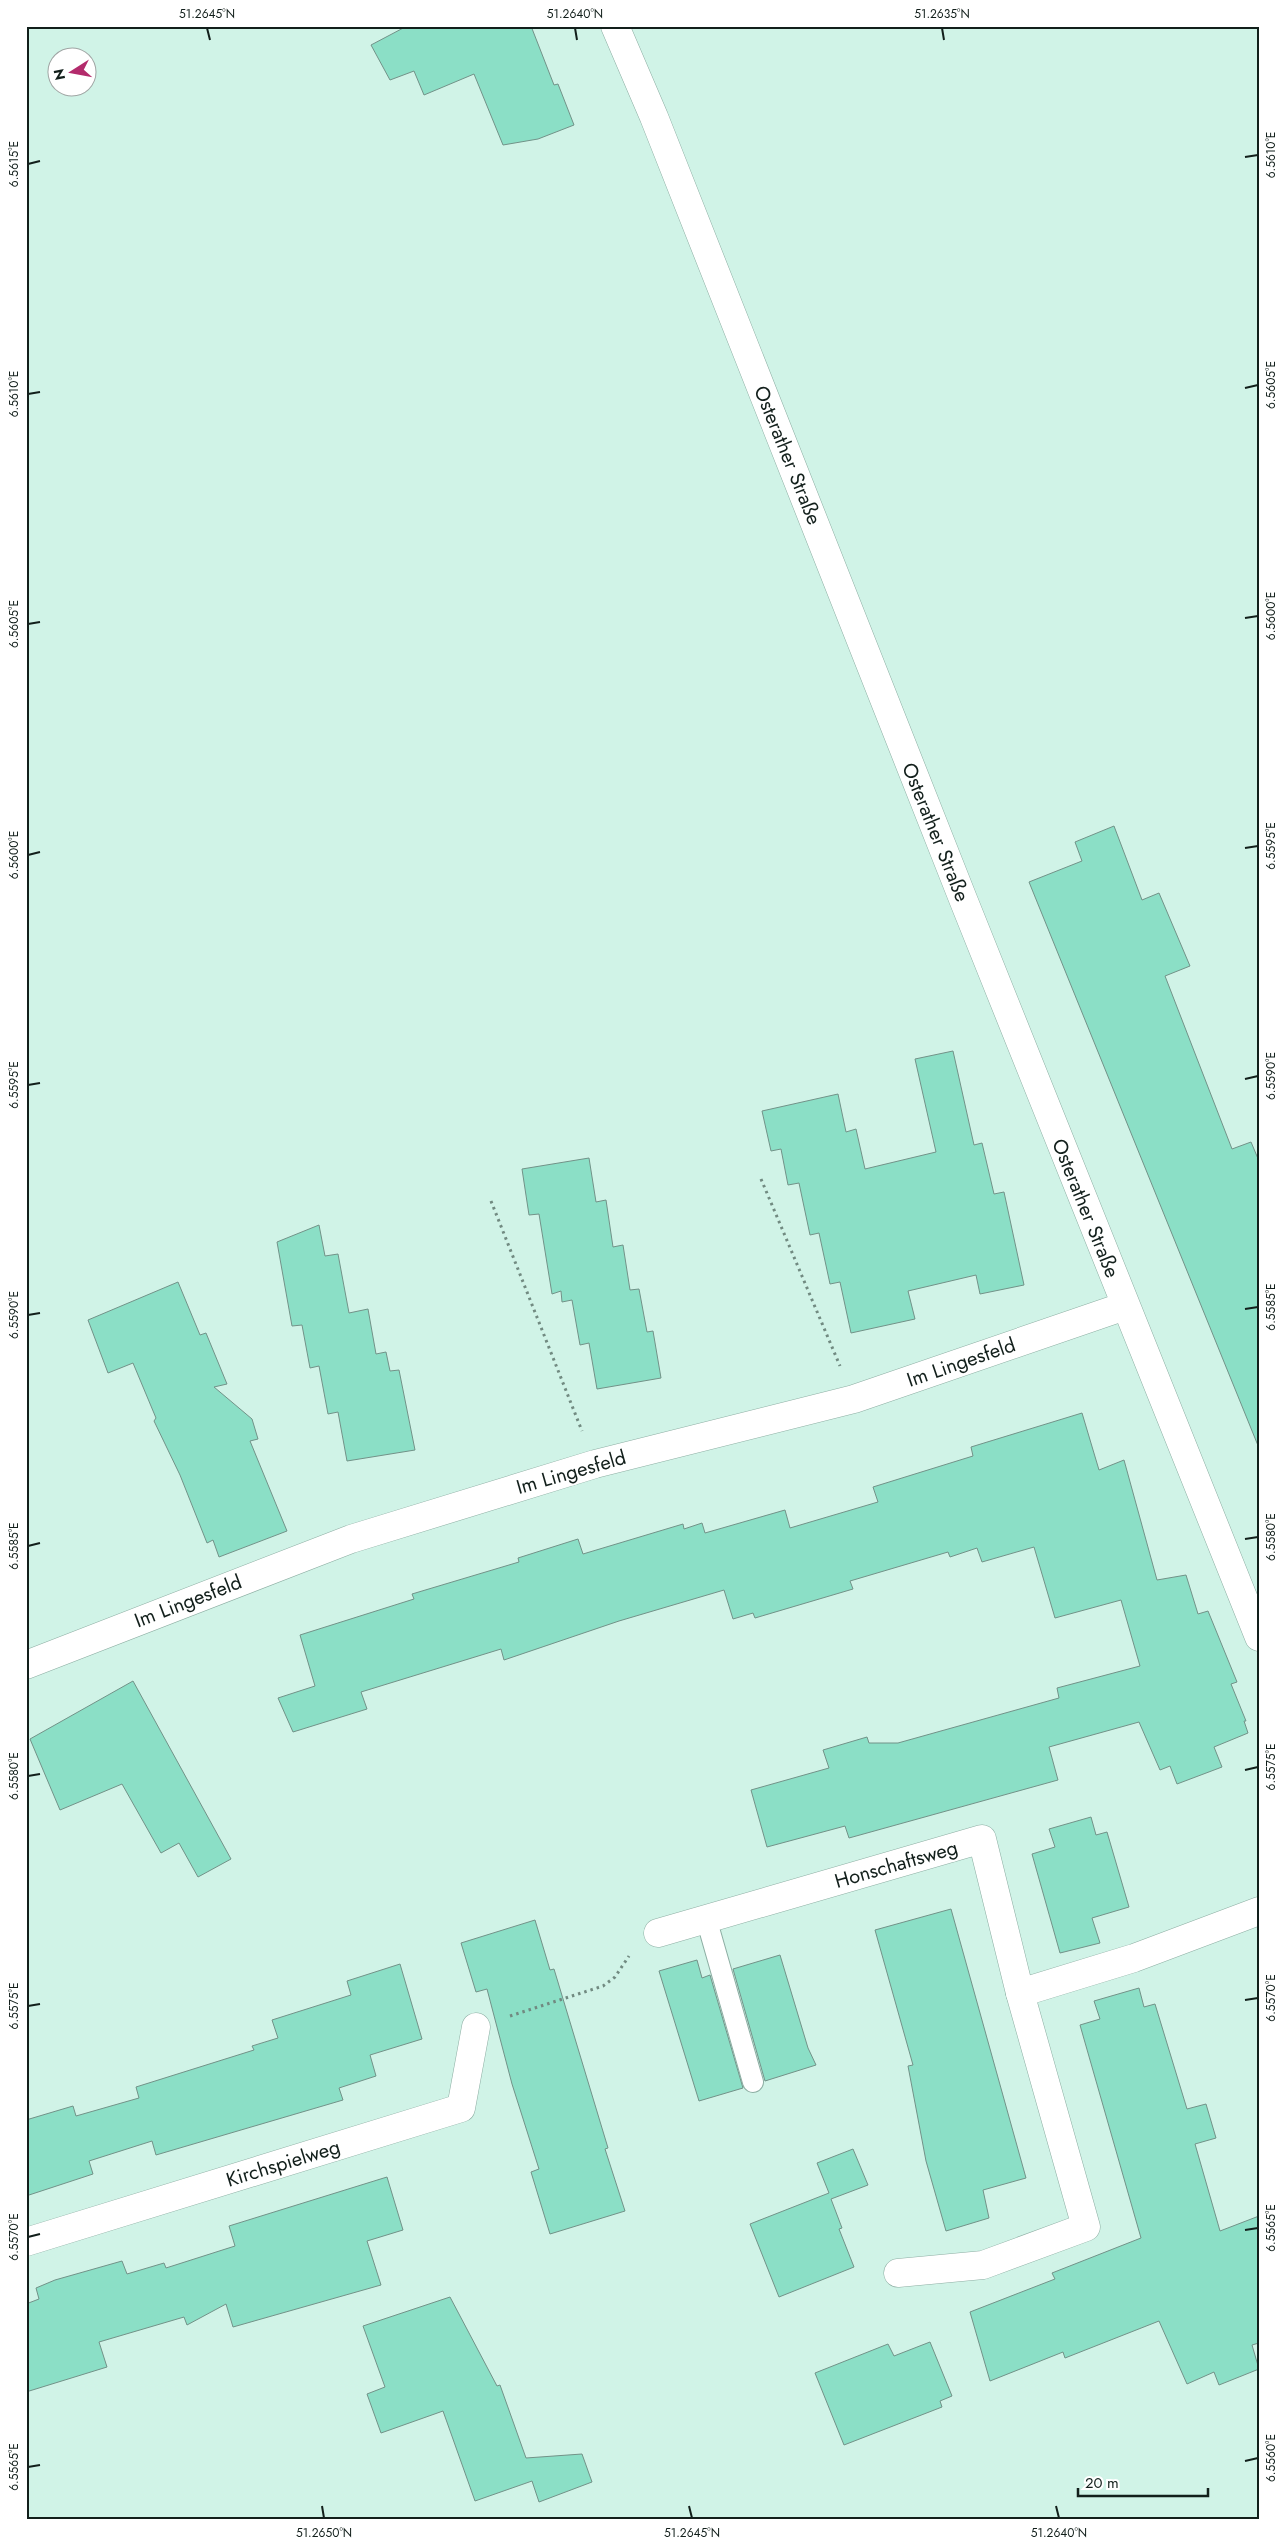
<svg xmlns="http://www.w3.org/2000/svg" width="1285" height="2546" viewBox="0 0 1285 2546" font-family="Jost,sans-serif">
  <rect width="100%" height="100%" fill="#d0f3e7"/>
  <!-- building -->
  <g fill="#8bdfc6" stroke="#729288">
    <polygon points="407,26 531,26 554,85 558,84 574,125 538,139 503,145 474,74 424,95 414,71 390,80 371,45"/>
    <polygon points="1114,826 1142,900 1159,893 1190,966 1165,976 1232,1149 1251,1142 1259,1161 1259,1448 1029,882 1082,861 1075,842"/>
    <polygon points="953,1051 974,1145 982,1143 994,1194 1004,1192 1024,1285 980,1294 976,1275 908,1291 915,1319 851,1333 840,1282 830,1284 819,1233 810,1235 799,1183 788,1185 781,1149 771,1151 762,1111 838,1094 846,1132 856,1129 865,1169 936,1152 915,1059"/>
    <polygon points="589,1158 596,1202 606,1200 613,1247 623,1245 630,1290 639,1289 647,1332 653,1331 661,1378 597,1389 589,1343 580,1345 572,1300 562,1302 561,1291 552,1294 539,1214 529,1215 522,1169"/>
    <polygon points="319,1225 325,1256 338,1254 349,1313 368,1309 376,1354 386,1352 390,1371 399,1370 415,1450 347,1461 338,1412 328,1414 319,1366 310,1368 302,1325 292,1326 277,1242"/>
    <polygon points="178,1282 200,1335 206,1333 227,1384 214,1387 252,1419 258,1439 250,1441 287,1531 219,1557 213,1540 207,1543 180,1475 154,1421 156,1418 133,1363 108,1373 88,1320"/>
    <polygon points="1082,1413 1099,1470 1124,1460 1157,1580 1186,1575 1198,1614 1208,1611 1237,1682 1231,1684 1246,1721 1244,1721 1248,1733 1214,1747 1222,1767 1177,1784 1170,1766 1160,1770 1139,1722 1049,1747 1058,1780 849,1838 845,1826 767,1847 751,1790 829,1768 823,1750 867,1737 869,1743 898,1743 1059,1698 1057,1688 1140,1666 1121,1600 1055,1618 1034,1547 982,1562 977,1548 950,1557 948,1552 850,1581 853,1589 755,1618 753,1613 733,1619 724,1590 619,1621 504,1660 501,1649 361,1692 367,1709 293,1732 278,1698 315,1686 300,1635 414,1599 412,1594 519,1562 518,1558 578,1539 583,1554 683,1524 684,1529 702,1523 705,1533 785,1510 790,1528 878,1502 873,1487 973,1456 971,1447"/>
    <polygon points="133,1681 231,1859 198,1877 179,1843 161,1853 122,1784 60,1810 30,1739"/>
    <polygon points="1091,1817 1096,1835 1107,1832 1129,1907 1092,1918 1100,1943 1060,1953 1032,1854 1055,1847 1049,1829"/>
    <polygon points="951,1909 1026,2178 983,2190 989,2218 946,2231 926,2161 908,2066 913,2065 875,1930"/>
    <polygon points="535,1920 550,1970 554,1969 608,2148 605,2149 625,2211 550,2234 531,2172 539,2169 512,2084 487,1989 476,1992 461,1943"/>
    <polygon points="780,1955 808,2048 816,2065 765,2081 733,1969"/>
    <polygon points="697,1960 702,1978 710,1975 743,2088 699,2101 659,1971"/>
    <polygon points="400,1964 422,2039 370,2055 376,2076 339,2088 343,2100 156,2155 152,2141 89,2161 93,2174 26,2196 26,2120 73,2106 76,2116 139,2098 136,2087 254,2050 252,2046 278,2038 272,2020 351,1995 347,1981"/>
    <polygon points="1139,1988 1144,2007 1155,2004 1187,2109 1206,2104 1216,2138 1195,2144 1220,2231 1259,2216 1259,2343 1252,2345 1259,2369 1219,2385 1214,2372 1187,2384 1159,2321 1065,2358 1063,2352 990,2381 970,2312 1055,2279 1052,2273 1141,2238 1080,2025 1100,2019 1094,2001"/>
    <polygon points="853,2149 868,2185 831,2199 842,2228 839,2229 854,2267 779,2297 750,2224 829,2193 817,2163"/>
    <polygon points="387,2177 403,2230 367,2241 381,2285 233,2327 226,2304 187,2325 184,2317 99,2342 107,2367 26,2392 26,2304 39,2299 36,2288 55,2280 122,2261 127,2274 164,2263 166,2268 235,2246 229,2226"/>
    <polygon points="450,2297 497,2386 500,2385 526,2458 582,2454 592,2482 539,2502 532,2481 475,2501 443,2411 381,2433 367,2394 385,2387 363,2326"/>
    <polygon points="930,2342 952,2396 940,2401 942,2407 844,2445 815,2373 888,2344 894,2356"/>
  </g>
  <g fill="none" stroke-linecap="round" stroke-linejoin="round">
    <!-- service casing -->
    <g stroke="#8daea3" stroke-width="22">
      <polyline id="service" points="706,1918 753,2082"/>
    </g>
    <!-- minor casing -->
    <g stroke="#8daea3" stroke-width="29">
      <g id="minor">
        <polyline points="615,26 654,117 963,899 1259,1637"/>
        <polyline points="26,1665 351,1539 595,1464 854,1399 1125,1306"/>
        <polyline points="658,1933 982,1839 1020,1993 1086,2227 983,2265 898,2273"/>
        <polyline points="1020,1993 1134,1958 1259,1911"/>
        <polyline points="26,2242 461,2108 476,2027"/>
      </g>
    </g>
    <!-- path -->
    <g stroke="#718a81" stroke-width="3" stroke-dasharray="2.5 4" stroke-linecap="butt">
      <polyline points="761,1179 840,1366"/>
      <polyline points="491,1201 582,1431"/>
      <polyline points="510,2016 603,1986 615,1977 629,1956"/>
    </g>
    <!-- service -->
    <use href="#service" stroke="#fff" stroke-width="20"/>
    <!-- minor -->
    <use href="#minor" stroke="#fff" stroke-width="28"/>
  </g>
  <!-- ticks -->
  <path fill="none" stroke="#121f1b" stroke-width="2" d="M207 28 210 40M575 28 577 40M942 28 944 40M1245 157 1258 155M28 164 40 161M1245 388 1258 385M28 394 40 392M1245 618 1258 616M28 624 40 622M1245 848 1258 846M28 855 40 852M1245 1079 1258 1076M28 1085 40 1083M1245 1309 1258 1307M28 1315 40 1313M1245 1539 1258 1537M28 1546 40 1543M1245 1770 1258 1767M28 1776 40 1774M1245 2000 1258 1998M28 2006 40 2004M1245 2230 1258 2228M28 2237 40 2234M1245 2461 1258 2458M28 2467 40 2465M322 2506 324 2518M689 2506 692 2518M1056 2506 1059 2518"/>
  <g text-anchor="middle" stroke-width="4" stroke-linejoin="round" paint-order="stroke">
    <!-- street labels -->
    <g font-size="20" fill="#121f1b" stroke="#fff">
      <text transform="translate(788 455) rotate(68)" y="7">Osterather Straße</text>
      <text transform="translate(936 832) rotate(68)" y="7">Osterather Straße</text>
      <text transform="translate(1086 1208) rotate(68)" y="7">Osterather Straße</text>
      <text transform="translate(961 1362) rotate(-19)" y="7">Im Lingesfeld</text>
      <text transform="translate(571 1472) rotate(-16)" y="7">Im Lingesfeld</text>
      <text transform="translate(188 1601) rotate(-21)" y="7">Im Lingesfeld</text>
      <text transform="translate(896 1864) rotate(-16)" y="7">Honschaftsweg</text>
      <text transform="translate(283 2163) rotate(-17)" y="7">Kirchspielweg</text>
    </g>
  </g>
  <!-- border -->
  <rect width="1285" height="2546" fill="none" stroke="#ffffff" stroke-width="55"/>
  <!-- north arrow -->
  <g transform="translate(72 72) rotate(259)"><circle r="24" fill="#ffffff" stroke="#a0a5a4"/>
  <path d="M0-4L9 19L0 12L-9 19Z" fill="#b32b6c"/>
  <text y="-8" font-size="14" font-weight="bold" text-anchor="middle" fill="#121f1b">N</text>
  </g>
  <!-- scale -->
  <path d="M1078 2488v8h130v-8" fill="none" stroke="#121f1b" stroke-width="2.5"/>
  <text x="1085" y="2488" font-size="15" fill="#121f1b" stroke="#ffffff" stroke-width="4" paint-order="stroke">20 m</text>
  <rect x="28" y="28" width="1230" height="2490" fill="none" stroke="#121f1b" stroke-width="2"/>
  <g font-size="12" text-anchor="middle" fill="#121f1b">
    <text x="207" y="18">51.2645°N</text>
    <text x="575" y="18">51.2640°N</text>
    <text x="942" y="18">51.2635°N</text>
    <text transform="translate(1271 155) rotate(-90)" y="4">6.5610°E</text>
    <text transform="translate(14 164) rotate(-90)" y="4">6.5615°E</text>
    <text transform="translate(1271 385) rotate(-90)" y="4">6.5605°E</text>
    <text transform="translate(14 394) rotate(-90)" y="4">6.5610°E</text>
    <text transform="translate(1271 616) rotate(-90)" y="4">6.5600°E</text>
    <text transform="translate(14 624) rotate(-90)" y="4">6.5605°E</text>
    <text transform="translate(1271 846) rotate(-90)" y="4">6.5595°E</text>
    <text transform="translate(14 855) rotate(-90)" y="4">6.5600°E</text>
    <text transform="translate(1271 1076) rotate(-90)" y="4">6.5590°E</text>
    <text transform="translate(14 1085) rotate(-90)" y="4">6.5595°E</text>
    <text transform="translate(1271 1307) rotate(-90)" y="4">6.5585°E</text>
    <text transform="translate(14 1315) rotate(-90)" y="4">6.5590°E</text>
    <text transform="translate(1271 1537) rotate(-90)" y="4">6.5580°E</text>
    <text transform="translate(14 1546) rotate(-90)" y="4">6.5585°E</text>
    <text transform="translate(1271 1767) rotate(-90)" y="4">6.5575°E</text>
    <text transform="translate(14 1776) rotate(-90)" y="4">6.5580°E</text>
    <text transform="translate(1271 1998) rotate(-90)" y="4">6.5570°E</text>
    <text transform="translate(14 2006) rotate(-90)" y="4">6.5575°E</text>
    <text transform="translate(1271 2228) rotate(-90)" y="4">6.5565°E</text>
    <text transform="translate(14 2237) rotate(-90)" y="4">6.5570°E</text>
    <text transform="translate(1271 2458) rotate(-90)" y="4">6.5560°E</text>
    <text transform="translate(14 2467) rotate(-90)" y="4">6.5565°E</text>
    <text x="324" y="2537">51.2650°N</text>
    <text x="692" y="2537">51.2645°N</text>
    <text x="1059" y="2537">51.2640°N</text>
  </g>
</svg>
